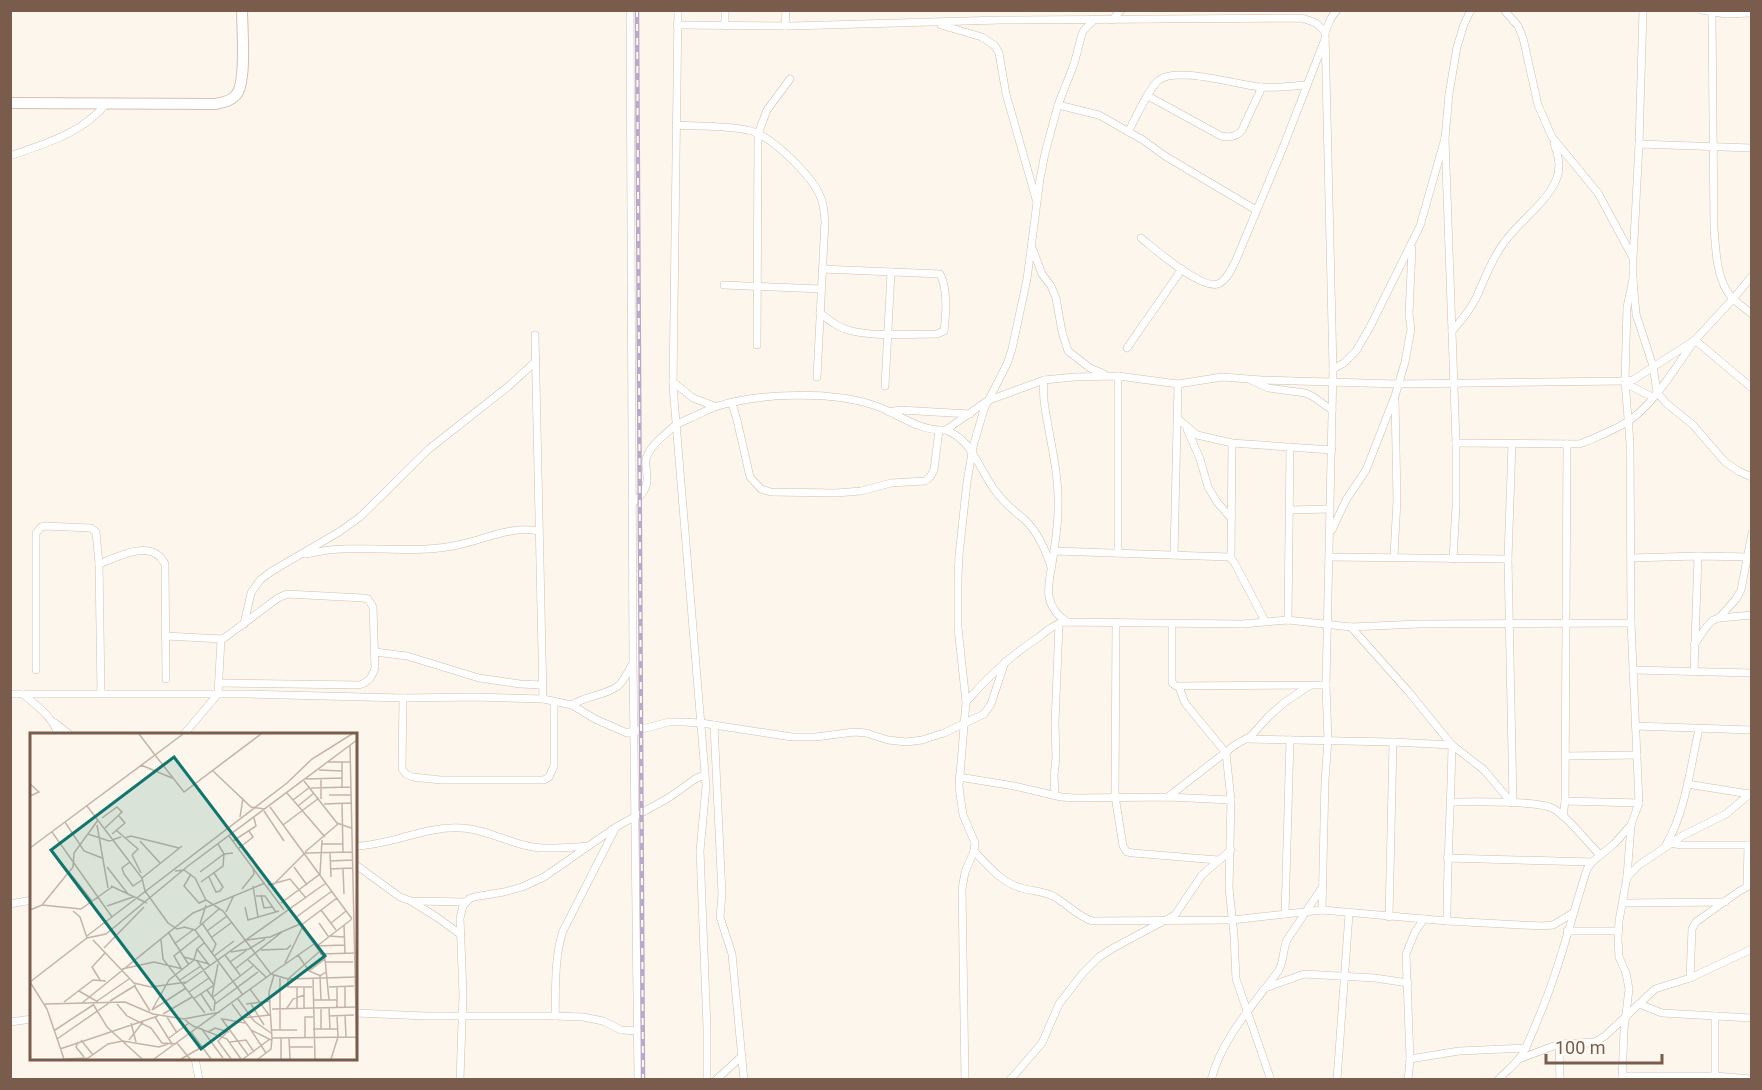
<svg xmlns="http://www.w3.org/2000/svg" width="1762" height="1090" viewBox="0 0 1762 1090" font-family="Roboto,sans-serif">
  <rect width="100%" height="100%" fill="#fdf6ec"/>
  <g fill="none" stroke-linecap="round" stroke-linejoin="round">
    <!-- minor casing -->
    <g stroke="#d1beb0" stroke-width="8">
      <g id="minor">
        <polyline points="630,10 633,663 638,1080"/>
        <polyline points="678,10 673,386 706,786 700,851 707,1028 707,1080"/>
        <polyline points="1504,10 1518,26 1523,38 1538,105 1552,137 1598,193 1632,256"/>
        <polyline points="1643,10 1639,144 1633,259 1633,279 1636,314 1653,366 1657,392 1666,403 1693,425 1725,462 1740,472 1752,477"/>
        <polyline points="1701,10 1726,14 1752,13"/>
        <path d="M1712 12 1714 229C1716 249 1716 273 1727 291 1732 300 1743 307 1752 314"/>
        <polyline points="1112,20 1121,10"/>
        <polyline points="677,25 791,26 1001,20 1302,18 1316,23 1325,32"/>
        <polyline points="941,25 982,37 995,46 999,53 1006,94 1036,199"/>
        <polyline points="725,26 725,10"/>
        <polyline points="785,26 786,10"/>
        <path d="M1148 96 1221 136C1230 138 1237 137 1242 130L1262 87"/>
        <polyline points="1058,105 1099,115 1143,140 1165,156 1256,210"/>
        <path d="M676 125C699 127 728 125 751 131 773 137 813 177 821 198 824 205 824 213 825 221L817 377"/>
        <path d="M1128 132C1136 118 1148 89 1159 80 1177 66 1237 85 1260 87 1275 88 1291 86 1307 85"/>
        <polyline points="1445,138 1456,443 1456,506 1453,559"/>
        <polyline points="1639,144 1752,148"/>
        <path d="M10 156C46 143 81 134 106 104"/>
        <path d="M1141 238C1155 249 1204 293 1220 283 1228 278 1232 268 1236 260L1282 150 1325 39"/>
        <polyline points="1033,250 1042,274 1051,286 1056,298 1062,332 1068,351 1090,368 1104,374"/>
        <polyline points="724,285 821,289"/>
        <path d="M820 313C829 320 837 327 848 330 871 337 911 334 937 334L944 331C946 315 948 289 940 274L822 269"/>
        <path d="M1452 331C1461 321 1470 310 1476 298 1485 279 1491 260 1503 244 1519 221 1545 205 1556 180 1561 169 1559 155 1554 144"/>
        <polyline points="535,335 543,699"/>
        <polyline points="757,345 758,134 767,110 790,79"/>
        <polyline points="1127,348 1182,269"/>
        <polyline points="1333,369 1344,363 1356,351 1370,327 1420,226 1445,138 1449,94 1457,47 1464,24 1471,10"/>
        <path d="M1044 380C1042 397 1046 414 1049 431 1054 457 1059 483 1058 509 1058 523 1056 537 1054 551 1051 580 1038 602 1067 622"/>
        <polyline points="1251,380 1268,388 1305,393 1312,396 1332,410"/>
        <polyline points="673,382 693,398 714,406"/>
        <polyline points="1626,384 1653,397"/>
        <polyline points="885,386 891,272"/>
        <polyline points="732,403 737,420 750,477 761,489 771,492 836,493 861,491 891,483 925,481 930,477 934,470 939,430"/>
        <polyline points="889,412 900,410 970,414"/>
        <polyline points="1177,418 1197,435 1232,443 1332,450"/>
        <polyline points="1187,429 1200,459 1208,487 1217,502 1231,518"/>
        <path d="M946 430C975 442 978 470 997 493 1004 503 1014 511 1024 519 1038 532 1045 549 1051 567"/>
        <path d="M1456 443 1579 444 1585 442C1599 436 1614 430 1627 422 1653 406 1677 365 1695 340L1752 388"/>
        <polyline points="1512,443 1508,559 1513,803"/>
        <path d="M632 504C640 496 648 490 647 477 647 471 645 465 646 459 649 447 663 436 672 428 679 422 689 419 697 415 704 412 710 408 718 406 761 393 830 391 873 405 897 412 918 432 946 430L987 401 1044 380 1074 377 1118 376 1178 384 1222 377 1262 380 1398 384 1625 381 1633 380 1695 340 1733 299 1752 276"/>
        <polyline points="1290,510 1330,509"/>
        <polyline points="1332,530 1346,500 1366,470 1395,396 1405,362 1411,329 1409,314 1412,249"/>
        <polyline points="1054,551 1229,557 1234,562 1265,621"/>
        <polyline points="1118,553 1118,376"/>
        <path d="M305 554C317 552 329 549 342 549 383 547 421 554 462 544 488 538 511 526 539 531"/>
        <polyline points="1174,555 1178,384"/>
        <polyline points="1394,556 1397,500 1395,400"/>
        <polyline points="1330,557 1508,559"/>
        <polyline points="1231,558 1232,443"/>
        <polyline points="1632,558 1698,556 1752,557"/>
        <path d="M99 564C119 556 153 538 165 564L166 679"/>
        <polyline points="1719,618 1752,615"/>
        <polyline points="1288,620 1290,447"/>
        <polyline points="1116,622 1115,796 1123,846 1127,852 1133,853 1218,860"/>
        <polyline points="244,624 251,593 260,580 272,571 339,532 360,517 429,449 510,385 536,361"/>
        <polyline points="1172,624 1172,683 1176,686 1326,685"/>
        <path d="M1351 627 1408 691 1452 745C1451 804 1447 862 1447 921"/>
        <path d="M165 636 223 639 278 598 287 594 363 598 368 599 373 607 375 668C372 677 369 682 359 685L219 683"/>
        <polyline points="1694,645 1707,626 1713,620 1719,618 1736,599 1741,590 1752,533"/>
        <polyline points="375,652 407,656 479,678 520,684 542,685"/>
        <polyline points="36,670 36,533 41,527 45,526 91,528 96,532 99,564 101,693"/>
        <polyline points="1633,670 1752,673"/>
        <polyline points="1694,671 1698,556"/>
        <polyline points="1179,687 1185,703 1226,753 1231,800 1229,888 1234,935 1236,979 1271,1080"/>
        <polyline points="10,694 248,694 403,698 474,697 543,699 572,705 595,719 627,733 669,722 683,722 701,723 792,737 816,737 854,732 866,733 888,740 906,742 922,740 944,733 984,714 991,704 1005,662"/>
        <path d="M23 694C37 706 52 716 58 734"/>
        <polyline points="403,698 402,769 406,774 412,777 441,780 544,780 549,777 554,766 554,703"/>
        <path d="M966 702C988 677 1011 655 1039 637 1046 631 1054 625 1063 622L1242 624 1288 620 1351 627 1419 624 1631 623"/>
        <path d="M572 705C586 695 605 696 618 686 624 681 628 671 632 665"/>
        <polyline points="55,723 69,734"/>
        <polyline points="714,725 722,894 720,917 732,954 744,1080"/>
        <polyline points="1635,726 1752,730"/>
        <polyline points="184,734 218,694 221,639"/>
        <polyline points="1246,739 1393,742 1452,745 1484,770 1511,802"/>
        <polyline points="1566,756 1637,755"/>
        <polyline points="959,777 1014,786 1061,797 1075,798 1168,797 1231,800"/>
        <polyline points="1687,784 1749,794"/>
        <polyline points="1055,795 1054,776 1056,758 1055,723 1059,624"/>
        <polyline points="1168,797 1235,745 1251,736 1269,716 1285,702 1309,686"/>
        <polyline points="1565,801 1639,803"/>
        <path d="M1451 802C1471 802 1539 800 1554 809 1569 818 1587 842 1600 855"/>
        <polyline points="1563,816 1565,801 1567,444"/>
        <polyline points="1671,843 1681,845 1752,845"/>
        <path d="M1666 845C1686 810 1690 768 1699 729"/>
        <path d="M356 846C391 845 425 826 461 828 486 829 508 843 533 847 551 850 570 847 588 846"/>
        <path d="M974 851C987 865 1002 883 1021 888 1032 891 1043 891 1053 896 1066 903 1077 916 1092 921L1232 920 1322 910 1447 921 1542 926 1553 925 1573 913"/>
        <polyline points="1447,858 1592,862"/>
        <polyline points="356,865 400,897 411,901 438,918 460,934"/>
        <polyline points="1627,877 1639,865 1682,836 1726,814 1752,792"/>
        <polyline points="1747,886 1748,845"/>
        <polyline points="414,901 465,902"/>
        <polyline points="1623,903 1725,902"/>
        <polyline points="10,904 32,900"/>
        <polyline points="1322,910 1325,780 1328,740 1326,685 1333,369 1325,32 1331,18 1337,10"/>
        <polyline points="1285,914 1290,740"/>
        <polyline points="1389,917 1393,742"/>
        <polyline points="1567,931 1618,931"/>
        <polyline points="1690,978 1692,929 1696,922 1738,892 1752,884"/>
        <polyline points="1268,987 1304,974 1375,978 1408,983"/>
        <polyline points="1639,1004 1662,1013 1752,1018"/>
        <polyline points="356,1013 426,1016 555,1016 583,1017 603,1021 621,1030 637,1031"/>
        <path d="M555 1016C556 987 554 958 563 931L615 829"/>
        <polyline points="10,1022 32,1019"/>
        <polyline points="1559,1044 1560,1080"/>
        <polyline points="195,1058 199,1080"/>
        <polyline points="1410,1059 1459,1051 1526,1048"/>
        <polyline points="1519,1059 1559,1044 1595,1042 1605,1036 1655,989 1690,978 1752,949"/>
        <polyline points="1622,1076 1715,1076 1752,1079"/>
        <polyline points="1715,1076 1715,1016"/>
        <polyline points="460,1080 463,994 460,918 463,906 469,899 474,897 504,892 522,887 544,877 616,827 670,797 695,779 704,775"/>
        <polyline points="716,1080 742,1056"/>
        <polyline points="965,1080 962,889 965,872 974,851 975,843 963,815 959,787 966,702 958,628 958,578 959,555 967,482 973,447 984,409 1007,364 1012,349 1027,279 1040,179 1045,153 1058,105 1074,64 1082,34 1084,30 1094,20"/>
        <polyline points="1010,1080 1042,1043 1059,1004 1083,973 1099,957 1115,947 1175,915 1202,875 1231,850"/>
        <path d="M1211 1080C1222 1038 1254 1004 1279 970 1284 960 1283 949 1287 940L1321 889"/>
        <polyline points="1337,1080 1349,914"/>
        <polyline points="1408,1080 1410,1059 1406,954 1415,932 1424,919"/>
        <path d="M1498 1080C1505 1072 1515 1065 1521 1056 1528 1045 1533 1031 1538 1019 1559 970 1571 919 1587 869L1592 862 1614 844 1631 825"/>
        <polyline points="1622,1080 1624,1030 1629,989 1626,973 1619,957 1618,939 1619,921 1627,877 1631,825 1639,803 1631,623 1630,443 1625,381 1627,307 1633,279"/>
      </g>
    </g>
    <!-- secondary casing -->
    <g stroke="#d6c0b0" stroke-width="12">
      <path id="secondary" d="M10 103 215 104C222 103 231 101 236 95 247 83 242 28 242 10"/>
    </g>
    <!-- minor -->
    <use href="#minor" stroke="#fff" stroke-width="7"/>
    <!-- secondary -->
    <use href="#secondary" stroke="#fff" stroke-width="10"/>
    <!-- rail casing -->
    <g stroke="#b9a8c9" stroke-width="4.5">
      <polyline id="rail" points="637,10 643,1080"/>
    </g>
    <!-- rail -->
    <use href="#rail" stroke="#fffaf3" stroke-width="2" stroke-dasharray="7" stroke-linecap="butt"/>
  </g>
  <!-- overview -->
  <g transform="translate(30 733)">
    <rect width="327" height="327" fill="#fdf6ec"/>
    <path fill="none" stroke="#c5b3a7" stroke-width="1.5" d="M109 1 125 22 153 1M320 13 327 326M298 29H320M312 29V54M111 32 142 45M289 37 312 38M183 38 221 74 235 76M276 46 312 45M274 48 307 90 321 95M0 51 9 59 0 63M281 55 321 54M257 60 295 104M299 62H321M291 66V46M263 67 280 54M312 70 313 119M294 71 321 70M57 73 112 145 115 158 138 190 147 196 155 194M268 73 284 60M240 74 322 186M234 78 254 108M210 84 213 65M72 85 87 74 92 79 75 95M35 89 54 118 72 125M67 92 78 155M253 92 289 65M86 97 108 116 102 122M22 99 82 184M58 101 79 108 91 104M82 101 95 90 89 83M199 103 254 177M95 105 101 103 149 115M110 108 130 130M203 108 226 93 224 85M292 111H313M0 115 125 22 154 59 231 1M209 115 223 104 219 98M275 119 308 91M300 119 301 144M275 120 322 119M102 122 111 140M300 128 322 127M100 129 92 135 94 141 103 153 112 147M77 134 98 161M264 134 277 152M300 136 322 135M313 136 314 161M145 138 154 137 165 145 176 167 193 178 241 241 258 246 327 244M39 139 62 168M170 139 194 121 203 120M161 141 154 153 169 170 176 167M179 144 186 159 190 158 193 154 184 140M112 145 152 113M171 149 193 133 194 121 188 111M238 152 260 146 276 165M243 152 275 120M81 153 117 170M223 153 228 184M212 156 224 141 223 135M231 162 234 175 242 174M226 163H235L246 179M251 170 290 141 292 107M12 172 43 134 44 120 68 87M77 173 103 164M215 174 218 187 249 178M259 176 295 226 299 267M0 177 12 172 51 176 82 154M291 177 306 197M43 178 50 184 57 205M196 179 204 162M265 185 302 158M172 190 186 211 182 220M289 190 298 203 314 204M301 190 316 178M170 191 176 172M314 192 315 221M270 193 307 165M154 194 165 197 213 262M165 197 190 175M177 198 197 183M138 199 159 232M57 203 257 50 282 26 322 1M182 204 201 190M63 207 104 250 121 254 157 249M131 207 133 226 175 280M217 207 240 204 270 191M174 210 167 216 180 233M144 211 163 197M286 213 314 212M287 213 322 186M74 215 114 174M231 217 257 216 261 212M201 219 219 216 235 206M290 221 327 220M195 222 210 242M268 222 279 238 291 243M184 223 204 208M154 224 179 231M218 227 237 245M167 228 184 252 182 264M200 229 217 217M295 229H323M255 230 272 195M251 234 284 211M151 235 144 223 169 203M92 236 124 229 153 236M205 236 252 199M279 238 295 226M250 245V297M283 245 285 326M70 247 62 234 75 220M150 247 171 233M0 249 57 205 76 201 158 133 327 7M0 249 17 276 34 326M154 251 296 150M104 252 120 278M315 253V274M282 254H258V246L289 219M299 254 324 253M307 254V275M274 255V275M220 256 239 282M177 257 185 268 184 278M49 258 68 269M159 259 179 245M171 261 182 278M183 264 223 233M163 266 184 252 188 231M208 266 224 288 241 300M283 267H307M291 267 290 243 296 239M67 268 99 246M80 268 106 252M34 269 63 247 76 248M52 270 163 180 235 150M15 271 95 269 123 281 154 286 190 279M63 271 77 294 112 326M87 271 97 283 121 295 132 310 146 311M185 271 228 239M202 271 221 297 241 307M216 271 241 268M221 271 234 292M257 275 263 266 274 262M267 275V254M291 275V296M299 275 300 296M242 276 327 274M122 277 139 247 164 227 167 216M122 277 156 255M133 281 162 264M299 283 324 282M315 283 316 304M125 284 142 311M137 284 147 300M191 285 218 322M212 285 240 282M193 286 215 290M155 287 163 293 197 306 211 326M101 290 106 309M171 295 193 325M283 296H308M25 297 63 272M221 297 236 320M242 297H267M161 299 181 326M178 299 185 295 199 299M197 299 188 308 201 326M139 305 159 290M242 305 239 259 244 242M251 305V326M259 305 260 326M275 305V284H283M27 306 79 270M51 307 63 322M99 307 113 289M48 309 46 314 54 324M200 309 216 307 224 319M147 310 160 326M259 314H283M30 316 128 283M35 326 58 325 78 311 93 308 129 314 138 311M124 326 252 233M151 326 172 314M213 326 240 306M228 326 241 316 242 305 326 304M301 326 308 304 307 283"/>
    <path fill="#0f766e" fill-opacity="0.15" stroke="#0f766e" stroke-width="3" d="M144 24 295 223 171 316 21 117Z"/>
    <rect width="327" height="327" fill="none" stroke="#7a5c4d" stroke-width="3"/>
  </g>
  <!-- border -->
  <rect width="1762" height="1090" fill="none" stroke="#7a5c4d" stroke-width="24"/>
  <!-- scale -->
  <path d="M1546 1054v9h116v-9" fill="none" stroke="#7a5c4d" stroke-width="3"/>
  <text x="1555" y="1054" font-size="18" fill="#7a5c4d" stroke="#fffaf3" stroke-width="4.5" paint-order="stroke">100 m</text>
</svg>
